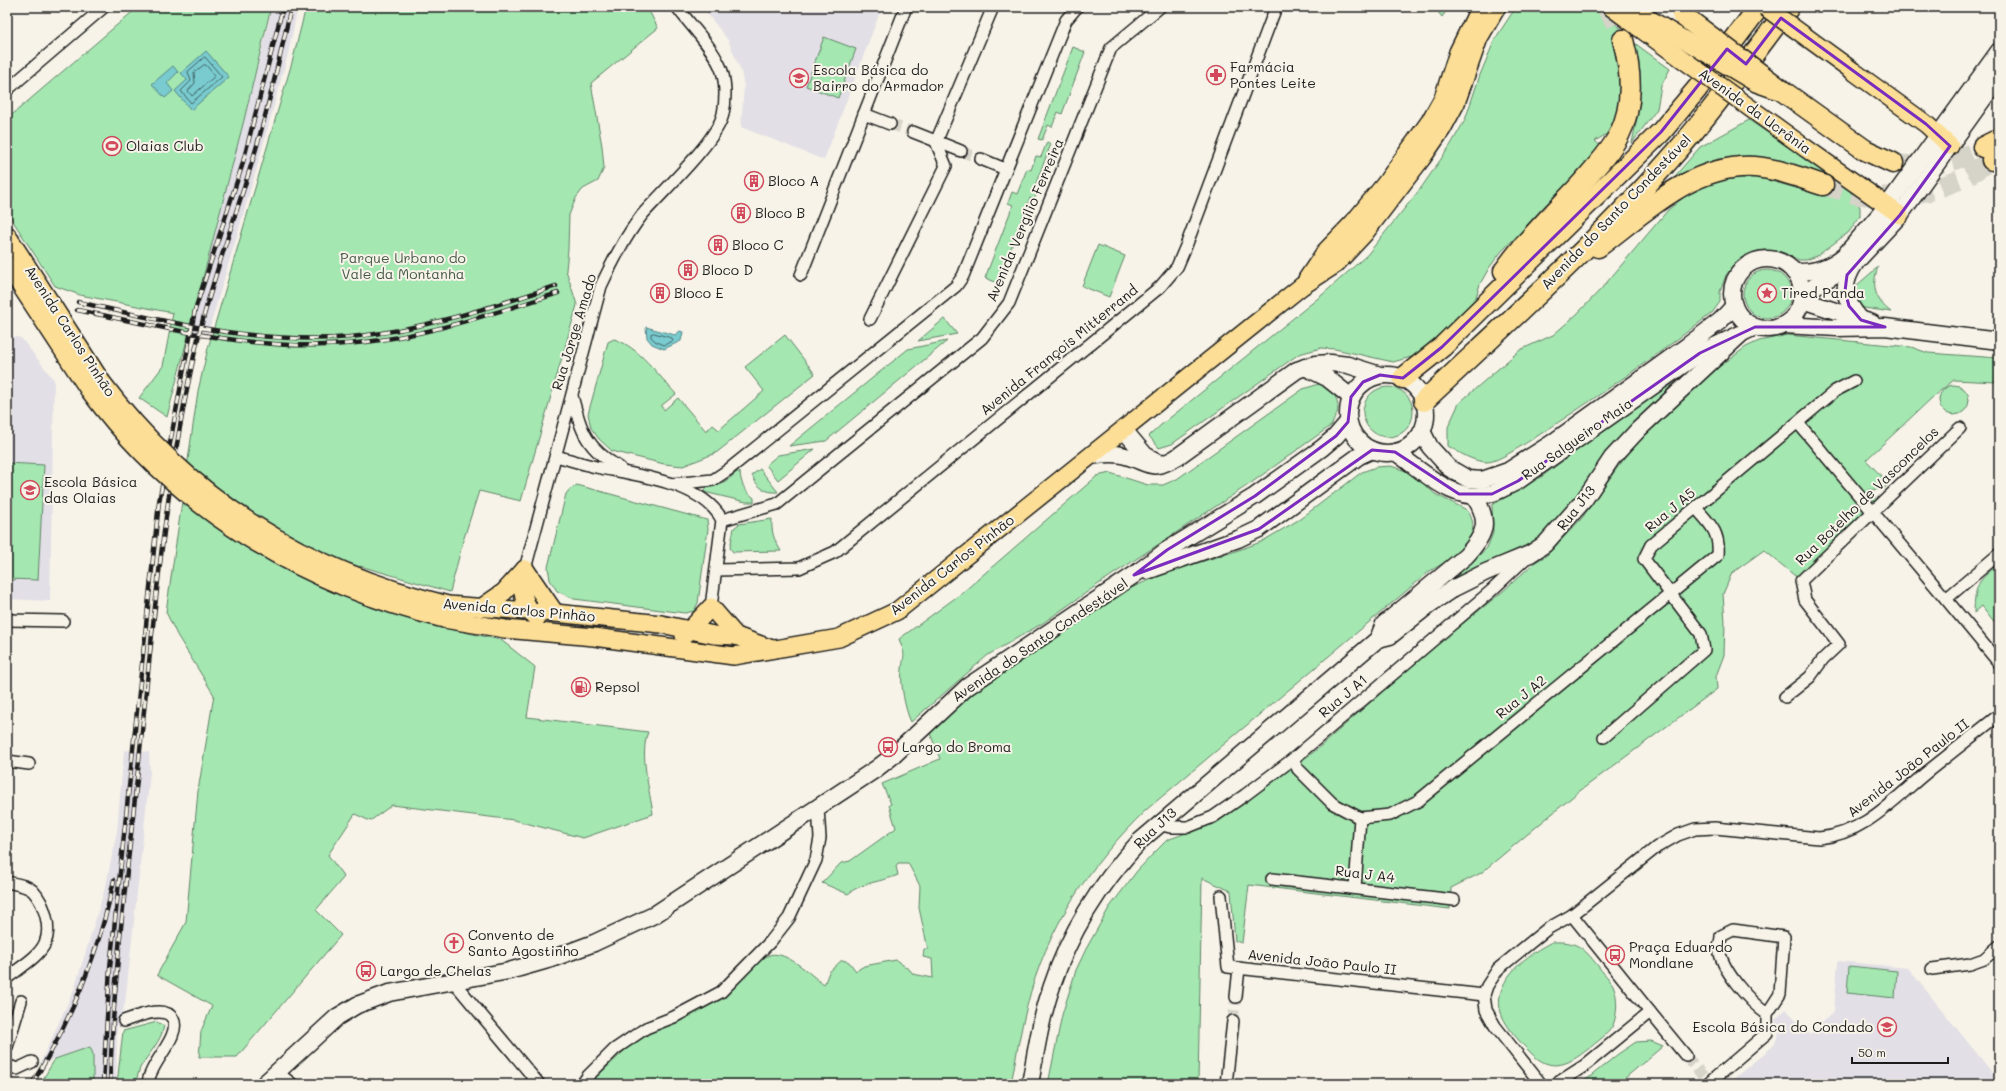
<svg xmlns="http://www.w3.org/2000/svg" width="2006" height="1091" viewBox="0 0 2006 1091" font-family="Mali,sans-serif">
  <rect width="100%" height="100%" fill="#f7f3e8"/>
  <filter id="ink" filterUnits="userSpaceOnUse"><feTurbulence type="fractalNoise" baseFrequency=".025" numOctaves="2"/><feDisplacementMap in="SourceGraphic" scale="8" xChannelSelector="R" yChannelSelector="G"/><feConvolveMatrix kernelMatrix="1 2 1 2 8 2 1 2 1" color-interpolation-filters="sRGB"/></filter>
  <g filter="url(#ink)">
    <!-- built -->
    <g fill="#e2dfe6">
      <polygon points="271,7 298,7 288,54 256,171 208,333 190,331 268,25"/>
      <polygon points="702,7 882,7 824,160 741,127 744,86 741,71 728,40"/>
      <polygon points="7,335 21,338 54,380 50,601 7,599"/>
      <polygon points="124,750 149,752 150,773 125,1004 117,1027 116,1084 93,1084 93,1054 90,1047 40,1064 75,987 106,885 117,831"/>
      <polygon points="1838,961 1908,968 1999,1081 1999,1084 1732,1084 1733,1079 1773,1046 1779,1034 1775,1020 1786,1009 1810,1035 1834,1011"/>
    </g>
    <!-- green -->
    <g fill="#a4e7b1" stroke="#608266">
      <polygon points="138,7 271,7 244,120 167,417 139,398 163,366 173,313 80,295 55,286 7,212 7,119"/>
      <path d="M306 7H647L658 28 591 83 602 146 604 168 598 181 583 189 576 198 569 215 568 249 566 270 577 305 521 501 479 491 463 541 450 592 360 566 351 599 441 627 501 640 535 667 527 717 648 732C639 754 650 791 653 814L583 838 514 820 392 805 370 821 355 814 328 855 344 877 316 910 341 935 237 1057H199L201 1031 212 1006 157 975 186 922 198 791 214 695 177 635 166 612 198 391 208 348 293 59Z"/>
      <polygon points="1434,7 1449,7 1442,17"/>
      <path d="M1516 7H1591L1622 29 1625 35 1613 39C1622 63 1626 107 1611 130 1608 134 1600 138 1595 141L1603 148 1501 252 1489 268 1480 284 1474 304 1415 356 1393 362 1335 349 1321 348 1299 354 1172 444 1159 448 1149 436 1161 425 1322 295 1367 255 1421 188 1450 146 1465 120 1480 75 1495 39Z"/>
      <polygon points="824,37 856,49 838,98 806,86"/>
      <polygon points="1629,39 1670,69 1661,86 1657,109 1632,143 1637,118 1640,72"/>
      <polygon points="1073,47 1085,52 1062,114 1058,112 1052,127 1048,125 1042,140 1038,139"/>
      <path d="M1749 120 1849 189 1860 207V216L1849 232 1817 256 1806 260H1799L1784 253 1764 250 1755 252 1738 260 1726 275 1720 292V302L1712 313C1655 357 1596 398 1536 437 1525 443 1499 462 1487 462 1474 462 1460 453 1448 446V427L1459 403 1520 350 1553 335 1576 315 1602 288 1668 210 1695 188 1724 179 1757 177 1821 195 1823 185 1779 161 1750 156 1718 159 1675 176 1700 147Z"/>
      <polygon points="1047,142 1051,144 1034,188 1038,190 1034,200 1030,198 998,283 985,278 1013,205 1008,203 1012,192 1017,194 1027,169 1031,170 1036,156 1041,157"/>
      <polygon points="1098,245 1125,256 1109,297 1082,286"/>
      <path d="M1878 267C1871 286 1875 300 1891 312L1864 308 1860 306 1854 295 1856 286Z"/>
      <circle cx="1767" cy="294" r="24"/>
      <polygon points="945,319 957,334 918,341 944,319"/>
      <path d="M785 335 815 374 716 453 683 466 664 464 612 451 599 439 591 428 588 414 608 342 614 339C638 346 659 376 676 394L661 406 664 410 678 398 706 431 713 425 719 430 764 391 745 367Z"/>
      <polygon points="1787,335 1911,347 1928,353 1999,358 1999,376 1996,382 1954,380 1935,395 1866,460 1889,484 1883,489 1868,490 1880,503 1801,581 1764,550 1732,573 1723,594 1725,622 1724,655 1716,676 1717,689 1577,793 1481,873 1451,888 1450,909 1249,885 1242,943 1235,941 1231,891 1202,878 1198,1084 1048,1084 1062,1015 1076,970 1086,949 1109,908 1137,871 1153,854 1167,840 1219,821 1315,751 1431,649 1502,592 1534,563 1547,555 1582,518 1617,468 1649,428 1708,375 1746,347 1759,341"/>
      <polygon points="947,341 826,441 789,446 908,349"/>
      <polygon points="1687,368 1607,456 1548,535 1452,579 1487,548 1493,533 1492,505 1541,477"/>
      <path d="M1319 384C1331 388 1341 399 1337 413 1336 417 1333 420 1332 425L1251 483 1100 583 1043 623 988 655 911 722C905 710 900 683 902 669 904 652 906 657 899 639L962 593 1097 476 1110 473 1148 485H1163L1177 479 1303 389Z"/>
      <circle cx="1954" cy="400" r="15"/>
      <circle cx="1388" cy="412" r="25"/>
      <polygon points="815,449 778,480 766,465 778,455"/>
      <polygon points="7,463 44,465 38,580 7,579"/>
      <path d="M1391 466 1412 473 1435 494 1467 510C1487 537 1451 559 1430 571L1146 810C1089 865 1046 929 1027 1006 1020 1032 1016 1058 1011 1084H589L625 1050 624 1049 757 964C760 962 763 957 767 956 783 947 811 975 824 985L829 972 842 960 849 962 856 971 864 966 896 960 910 970 913 974 933 978 932 959 923 957 924 949H928L919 908 920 886 908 863H898L896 866 898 875C882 882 861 882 848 894L822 883 841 863 850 861 896 828 889 805 891 804 882 784 940 759 930 733C981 679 1049 642 1110 601L1127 590 1164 573 1233 552 1261 542 1300 519 1362 472 1376 467Z"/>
      <path d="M760 469 778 492C766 493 757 488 752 475Z"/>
      <path d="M737 472H740C741 484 744 490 754 498V502H746L704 492 705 488C719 486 727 481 737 472Z"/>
      <polygon points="577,485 707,520 708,529 698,603 694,611 685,613 574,599 557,591 550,580 548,567 566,494 569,490"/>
      <path d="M772 519C771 532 774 540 781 551L733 552 730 548 734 528 739 524Z"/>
      <path d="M1999 564V628L1982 606 1974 613C1975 585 1977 581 1999 564Z"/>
      <path d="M1552 942C1577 941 1583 947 1598 966 1602 972 1609 978 1613 985 1618 996 1618 1016 1612 1027 1608 1034 1598 1041 1592 1046 1571 1063 1552 1076 1529 1051 1519 1041 1503 1024 1500 1009 1494 979 1529 953 1552 942Z"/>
      <polygon points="1849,966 1897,971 1895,998 1847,993"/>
      <path d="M157 1022 164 1026C161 1042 148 1054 140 1068 138 1073 137 1079 135 1084H117L123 1031Z"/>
      <polygon points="1651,1041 1663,1046 1618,1084 1581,1084 1618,1054 1636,1042"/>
      <polygon points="90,1047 93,1054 93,1084 40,1084 55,1059"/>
    </g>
    <!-- water -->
    <g fill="#79cbcf" stroke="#548587">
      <polygon points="206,51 229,77 191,110 175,91 187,80 181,73"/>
      <polygon points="173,66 178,72 167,83 173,91 165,98 152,84"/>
      <polygon points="646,327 675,335 680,331 683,332 681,341 664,349 652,344 647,338"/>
    </g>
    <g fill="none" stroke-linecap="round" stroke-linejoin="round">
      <!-- shore -->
      <g stroke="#416264" stroke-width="1">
        <polygon points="205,57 222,77 191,103 181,91 191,81 188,72"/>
        <polygon points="204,65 206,65 215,76 192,96 188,91 195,83 194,73"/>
        <polygon points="654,333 672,338 673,341 664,345 655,341 651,337 651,334"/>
      </g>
      <!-- street-tunnel -->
      <g stroke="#d6d3c9" stroke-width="11" stroke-dasharray="11 5.5" stroke-linecap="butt">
        <polyline points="890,124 913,132"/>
        <polyline points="961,151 981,159"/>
        <polyline points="1233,1021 1236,997"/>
        <polyline points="1686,1056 1703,1076"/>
      </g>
      <!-- highway-tunnel -->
      <g stroke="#d6d3c9" stroke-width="20" stroke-dasharray="20 10" stroke-linecap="butt">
        <polyline points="1606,7 1615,22 1623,40"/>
        <path d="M1893 163C1926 169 1954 164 1983 147"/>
        <polyline points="1823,185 1859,195 1895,197 1930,191 1962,179 1992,160"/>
      </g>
      <!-- street casing -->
      <g stroke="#1c1c1c" stroke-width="14">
        <g id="street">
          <polyline points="7,90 104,7"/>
          <polyline points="864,114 890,124"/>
          <polyline points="913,132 961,151"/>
          <polyline points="981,159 1005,169"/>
          <polyline points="801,275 906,7"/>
          <polyline points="870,319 946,166 936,142 993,7"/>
          <path d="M572 396C582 433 586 448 620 468"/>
          <polyline points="1798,423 1946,599"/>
          <path d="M556 456C571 460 586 465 601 468 638 475 703 483 722 520L711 607"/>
          <polyline points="672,484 713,480 728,470 956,286 963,276 1066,20 1077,7"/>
          <polyline points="722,520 777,504 982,338 1009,303 1111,48 1160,7"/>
          <polyline points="1999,554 1946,599 1999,663"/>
          <path d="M525 569 601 286C613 261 625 237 642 215 662 192 717 141 723 114 726 100 726 79 720 66 710 44 691 26 677 7"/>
          <polyline points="717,570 799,568 835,552 1160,287 1177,267 1186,246 1276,7"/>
          <polyline points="7,620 63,621"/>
          <polyline points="1785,697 1810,677 1823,659 1839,644 1805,600 1801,581 1960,428"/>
          <polyline points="1604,737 1704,650 1701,634 1644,559 1651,545 1835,391 1854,381"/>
          <path d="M1293 759 1298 769 1332 803 1360 818 1390 815 1418 801 1718 555C1720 532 1710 524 1696 508"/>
          <polyline points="7,761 29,764"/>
          <polyline points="1158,824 1170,827 1188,827 1213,817 1245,795 1293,759 1491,591 1524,560"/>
          <polyline points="1272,879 1454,900"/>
          <path d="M7 882C15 884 27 885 33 891 44 903 52 927 45 943 39 957 19 968 7 978"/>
          <polyline points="1355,888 1360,818"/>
          <polyline points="1221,896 1228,967 1484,995"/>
          <polyline points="1932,969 1970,964 1984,959 1999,946"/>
          <polyline points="453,981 539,1084"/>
          <polyline points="1236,997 1239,968"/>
          <polyline points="1650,1012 1686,1056"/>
          <path d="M124 1021C136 1017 165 1004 173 1019 182 1036 148 1065 148 1084"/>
          <polyline points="7,1047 21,1001"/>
          <polyline points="7,1065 17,1069 32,1062"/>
          <polyline points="277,1072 292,1084"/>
          <path d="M1709 1083 1767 1033V1014L1780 994 1784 937 1733 930 1721 936C1721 940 1719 945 1719 948 1721 970 1750 1002 1767 1014"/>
          <polyline points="582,1084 588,1076 615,1049 646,1028 674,1017 721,992 771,941 789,918 816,860 820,838 818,808"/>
          <polyline points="1226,1084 1233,1021"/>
          <path d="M1541 1084 1495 1026 1486 1010 1484 995 1487 986 1498 969 1547 929 1572 915 1657 847 1678 835 1695 829 1715 828 1819 838C1864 834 1894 799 1927 772 1951 753 1975 734 1999 715"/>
          <polyline points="1556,1084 1584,1066 1650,1012 1572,915"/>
        </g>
      </g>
      <!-- secondary casing -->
      <g stroke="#1c1c1c" stroke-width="19">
        <g id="secondary">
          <circle cx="1767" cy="294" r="35"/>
          <path d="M1856 262C1840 286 1843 299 1861 320"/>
          <path d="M1794 272C1814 273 1830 268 1845 255L1887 206 1999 51"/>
          <polyline points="1802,294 1856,262 1900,215 1999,77"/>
          <polyline points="1802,300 1872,323"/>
          <polyline points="1784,325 1837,328 1885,327 1999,341"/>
          <polyline points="1305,367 1327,378 1351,397"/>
          <circle cx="1387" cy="414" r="39"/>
          <polyline points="1124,430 1145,455 1156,461"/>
          <polyline points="1422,431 1430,447 1449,468 1468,479 1482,480 1508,471 1552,443 1687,346 1720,321 1734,306"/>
          <path d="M1395 452C1423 471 1456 506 1493 493 1501 490 1510 485 1518 481L1700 353 1755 327"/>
          <path d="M1091 456C1102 454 1111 453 1122 455 1148 461 1149 474 1177 457L1297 370 1315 364 1331 363 1348 365 1380 375"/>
          <polyline points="1147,571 1238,539 1259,529 1359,456 1372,450"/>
          <path d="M1378 639 1384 624 1466 556C1485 535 1491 522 1474 496"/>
          <polyline points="264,1084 337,1017 357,1005 389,993 509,971 551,959 594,943 654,915 876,769 894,755 967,687 1134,575 1167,550 1255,496 1322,448 1336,436 1348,422"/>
          <path d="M1030 1084C1036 1051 1041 1017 1052 986 1070 931 1101 883 1140 841L1378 639 1390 636 1429 605 1454 588 1486 572 1530 554 1545 544 1584 500 1612 458 1639 429 1741 334"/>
        </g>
      </g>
      <!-- primary casing -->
      <g stroke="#1c1c1c" stroke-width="20">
        <g id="primary">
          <polyline points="1611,7 1638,27"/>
          <polyline points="1632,7 1646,17"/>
          <polyline points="1853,71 1926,124 1950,146"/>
          <polyline points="1804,147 1900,215"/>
          <polyline points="7,235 101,381"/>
          <polyline points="7,265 89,390"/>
          <polyline points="1307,279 1325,252 1353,223 1385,184 1430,121 1443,98 1458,52 1480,7"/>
          <path d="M525 569C522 591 520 601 537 618"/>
          <polyline points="525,569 555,613"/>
          <polyline points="448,605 555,613 661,624 714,635 736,636 772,649"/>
          <polyline points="481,608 504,592 525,569"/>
          <polyline points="444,619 505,629 594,637 734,656 839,638 897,611 1302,286 1336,264 1364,234 1422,158 1442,129 1456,103 1479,38 1497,7"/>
          <polyline points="684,636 711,607 736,636"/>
        </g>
      </g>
      <!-- highway casing -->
      <g stroke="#1c1c1c" stroke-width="23">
        <g id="highway">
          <polyline points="1784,92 1865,150 1893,163"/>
          <polyline points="1983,147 1999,139"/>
          <polyline points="1992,160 1999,151"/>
          <path d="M1598 247C1644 213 1693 163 1755 167 1779 169 1801 178 1823 185"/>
          <path d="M1504 271C1525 241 1555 212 1580 185 1594 169 1609 154 1619 135 1634 106 1631 70 1623 40"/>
          <polyline points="1403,378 1442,347 1661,132 1697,89 1759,7"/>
          <path d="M1424 401C1510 320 1601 239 1678 150 1717 105 1753 55 1789 7"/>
        </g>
      </g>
      <!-- street -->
      <use href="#street" stroke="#f7f3e8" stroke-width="11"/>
      <!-- secondary -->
      <use href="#secondary" stroke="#f7f3e8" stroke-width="16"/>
      <!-- primary -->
      <use href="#primary" stroke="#fcde96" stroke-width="17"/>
      <!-- highway -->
      <use href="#highway" stroke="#fcde96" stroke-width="20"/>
      <!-- rail casing -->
      <g stroke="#1c1c1c" stroke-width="4.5">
        <g id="rail">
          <path d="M78 302C168 322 259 345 351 337 421 330 489 308 556 286"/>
          <path d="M77 310C158 326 242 348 325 345 405 343 482 317 558 293"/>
          <path d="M32 1084C71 1021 99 952 114 880"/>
          <polyline points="103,1084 110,968 159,502 195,310 242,166 283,7"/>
          <path d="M110 1084C113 976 128 868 139 760 153 624 165 486 195 351 209 290 230 232 249 172 266 118 279 62 291 7"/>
        </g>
      </g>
      <!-- rail -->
      <use href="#rail" stroke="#f7f3e8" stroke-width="3" stroke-dasharray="9" stroke-linecap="butt"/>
      <!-- primary-bridge casing -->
      <g stroke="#1c1c1c" stroke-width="20" stroke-linecap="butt">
        <g id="primary-bridge">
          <polyline points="1765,7 1853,71"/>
          <polyline points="1646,17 1756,83 1776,90"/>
          <polyline points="1638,27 1804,147"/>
          <path d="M101 381C190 500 305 570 448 605"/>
          <path d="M89 390C176 509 302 585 444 619"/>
        </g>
      </g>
      <!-- highway-bridge casing -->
      <g stroke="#1c1c1c" stroke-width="23" stroke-linecap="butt">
        <polyline id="highway-bridge" points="1682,15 1784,92"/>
      </g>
      <!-- primary-bridge -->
      <use href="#primary-bridge" stroke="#fcde96" stroke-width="17"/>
      <!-- highway-bridge -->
      <use href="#highway-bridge" stroke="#fcde96" stroke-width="20"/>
    </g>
  </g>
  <!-- marked area -->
  <path fill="none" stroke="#7b2cbf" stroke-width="3" stroke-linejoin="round" d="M1781 18 1926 124 1950 146 1900 215 1847 275 1845 291 1849 306 1861 320 1885 327H1755L1700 353 1518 481 1492 494H1459L1395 452 1372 450 1259 529 1134 575 1167 550 1255 496 1336 436 1348 422 1351 397 1363 382 1380 375 1403 378 1442 347 1661 132 1727 49 1746 64Z"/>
  <!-- icons -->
  <defs>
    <g id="pharmacy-ring" transform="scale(1)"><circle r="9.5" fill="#f7f3e8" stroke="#d1495b" stroke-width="1.5"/><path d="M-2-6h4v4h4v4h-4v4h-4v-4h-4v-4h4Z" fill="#d1495b"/></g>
    <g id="school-ring" transform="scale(1)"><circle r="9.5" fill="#f7f3e8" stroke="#d1495b" stroke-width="1.5"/><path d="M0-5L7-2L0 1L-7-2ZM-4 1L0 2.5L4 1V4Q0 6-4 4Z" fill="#d1495b"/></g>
    <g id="stadium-ring" transform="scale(1)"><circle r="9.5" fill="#f7f3e8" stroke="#d1495b" stroke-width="1.5"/><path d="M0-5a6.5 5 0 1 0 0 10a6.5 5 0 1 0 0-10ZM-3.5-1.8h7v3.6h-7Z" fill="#d1495b"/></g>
    <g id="building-ring" transform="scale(1)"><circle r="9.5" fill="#f7f3e8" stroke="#d1495b" stroke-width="1.5"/><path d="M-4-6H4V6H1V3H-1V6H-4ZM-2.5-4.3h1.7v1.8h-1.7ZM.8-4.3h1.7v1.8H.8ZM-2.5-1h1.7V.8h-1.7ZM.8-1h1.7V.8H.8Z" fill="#d1495b"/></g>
    <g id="sight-ring" transform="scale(1)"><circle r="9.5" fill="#f7f3e8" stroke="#d1495b" stroke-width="1.5"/><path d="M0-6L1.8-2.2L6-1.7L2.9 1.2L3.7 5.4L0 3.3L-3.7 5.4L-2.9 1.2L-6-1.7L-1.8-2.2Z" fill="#d1495b"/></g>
    <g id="fuel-ring" transform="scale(1)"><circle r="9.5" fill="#f7f3e8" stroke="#d1495b" stroke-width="1.5"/><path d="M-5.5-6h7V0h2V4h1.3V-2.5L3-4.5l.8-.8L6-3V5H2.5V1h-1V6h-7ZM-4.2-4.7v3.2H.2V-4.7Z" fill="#d1495b"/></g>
    <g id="bus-ring" transform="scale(1)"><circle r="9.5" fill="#f7f3e8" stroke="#d1495b" stroke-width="1.5"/><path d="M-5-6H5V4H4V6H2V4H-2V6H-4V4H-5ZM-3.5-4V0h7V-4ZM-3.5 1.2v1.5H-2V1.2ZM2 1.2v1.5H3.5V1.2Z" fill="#d1495b"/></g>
    <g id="church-ring" transform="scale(1)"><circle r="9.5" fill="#f7f3e8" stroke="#d1495b" stroke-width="1.5"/><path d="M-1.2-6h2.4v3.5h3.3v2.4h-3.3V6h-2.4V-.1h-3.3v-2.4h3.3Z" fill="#d1495b"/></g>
  </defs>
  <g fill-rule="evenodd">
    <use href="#pharmacy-ring" x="1216" y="75"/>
    <use href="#school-ring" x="799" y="78"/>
    <use href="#stadium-ring" x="112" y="146"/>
    <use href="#building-ring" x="754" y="181"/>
    <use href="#building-ring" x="741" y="213"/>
    <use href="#building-ring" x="718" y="245"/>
    <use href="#building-ring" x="688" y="270"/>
    <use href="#building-ring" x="660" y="293"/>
    <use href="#sight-ring" x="1767" y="293"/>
    <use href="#school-ring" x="30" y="490"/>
    <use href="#fuel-ring" x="581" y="687"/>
    <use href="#bus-ring" x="888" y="747"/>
    <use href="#church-ring" x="454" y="943"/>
    <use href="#bus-ring" x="1615" y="955"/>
    <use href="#bus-ring" x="366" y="971"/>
    <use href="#school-ring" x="1887" y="1027"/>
  </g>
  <g text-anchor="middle" stroke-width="4" stroke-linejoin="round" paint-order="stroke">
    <!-- poi labels -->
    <g font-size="14" fill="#1c1c1c" stroke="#f7f3e8" text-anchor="start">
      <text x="1230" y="72">Farmácia<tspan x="1230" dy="16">Pontes Leite</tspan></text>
      <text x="813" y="75">Escola Básica do<tspan x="813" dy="16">Bairro do Armador</tspan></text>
      <text x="126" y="151">Olaias Club</text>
      <text x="768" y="186">Bloco A</text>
      <text x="755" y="218">Bloco B</text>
      <text x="732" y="250">Bloco C</text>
      <text x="702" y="275">Bloco D</text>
      <text x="674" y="298">Bloco E</text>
      <text x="1781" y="298">Tired Panda</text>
      <text x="44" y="487">Escola Básica<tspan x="44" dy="16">das Olaias</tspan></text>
      <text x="595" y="692">Repsol</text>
      <text x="902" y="752">Largo do Broma</text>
      <text x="468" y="940">Convento de<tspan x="468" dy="16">Santo Agostinho</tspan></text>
      <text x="1629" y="952">Praça Eduardo<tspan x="1629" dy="16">Mondlane</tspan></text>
      <text x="380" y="976">Largo de Chelas</text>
      <text x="1873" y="1032" text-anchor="end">Escola Básica do Condado</text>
    </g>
    <!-- street labels -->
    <g font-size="14" fill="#1c1c1c" stroke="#f7f3e8">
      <text transform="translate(1755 111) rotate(36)" y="5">Avenida da Ucrânia</text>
      <text transform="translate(1616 212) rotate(-46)" y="5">Avenida do Santo Condestável</text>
      <text transform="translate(1025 220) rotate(-67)" y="5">Avenida Vergílio Ferreira</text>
      <text transform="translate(70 331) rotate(57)" y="5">Avenida Carlos Pinhão</text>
      <text transform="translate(574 332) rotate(-73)" y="5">Rua Jorge Amado</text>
      <text transform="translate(1059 350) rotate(-39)" y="5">Avenida François Mitterrand</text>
      <text transform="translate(1577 439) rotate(-35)" y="5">Rua Salgueiro Maia</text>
      <text transform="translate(1867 496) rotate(-44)" y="5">Rua Botelho de Vasconcelos</text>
      <text transform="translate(1576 508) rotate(-52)" y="5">Rua J13</text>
      <text transform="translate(1670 510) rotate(-40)" y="5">Rua J A5</text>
      <text transform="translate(952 565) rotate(-38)" y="5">Avenida Carlos Pinhão</text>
      <text transform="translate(519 610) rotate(5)" y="5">Avenida Carlos Pinhão</text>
      <text transform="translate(1040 640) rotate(-34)" y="5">Avenida do Santo Condestável</text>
      <text transform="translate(1343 696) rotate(-40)" y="5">Rua J A1</text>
      <text transform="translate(1521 697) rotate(-39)" y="5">Rua J A2</text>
      <text transform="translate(1908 768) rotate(-38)" y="5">Avenida João Paulo II</text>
      <text transform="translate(1155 828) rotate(-43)" y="5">Rua J13</text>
      <text transform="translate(1365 874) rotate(7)" y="5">Rua J A4</text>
      <text transform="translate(1322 962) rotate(6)" y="5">Avenida João Paulo II</text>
    </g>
    <!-- park labels -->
    <g font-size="14" fill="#455949" stroke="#f7f3e8">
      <text x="403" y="263">Parque Urbano do<tspan x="403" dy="16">Vale da Montanha</tspan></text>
    </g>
  </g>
  <!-- margin -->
  <rect width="2006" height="1091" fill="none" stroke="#f7f3e8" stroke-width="24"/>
  <rect x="12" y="12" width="1982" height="1067" fill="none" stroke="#1c1c1c" stroke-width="1.5" filter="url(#ink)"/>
  <!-- scale -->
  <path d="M1852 1057v6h96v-6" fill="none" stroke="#1c1c1c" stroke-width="2"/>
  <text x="1858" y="1057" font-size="12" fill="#1c1c1c" stroke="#f7f3e8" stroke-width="3" paint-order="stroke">50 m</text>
</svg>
